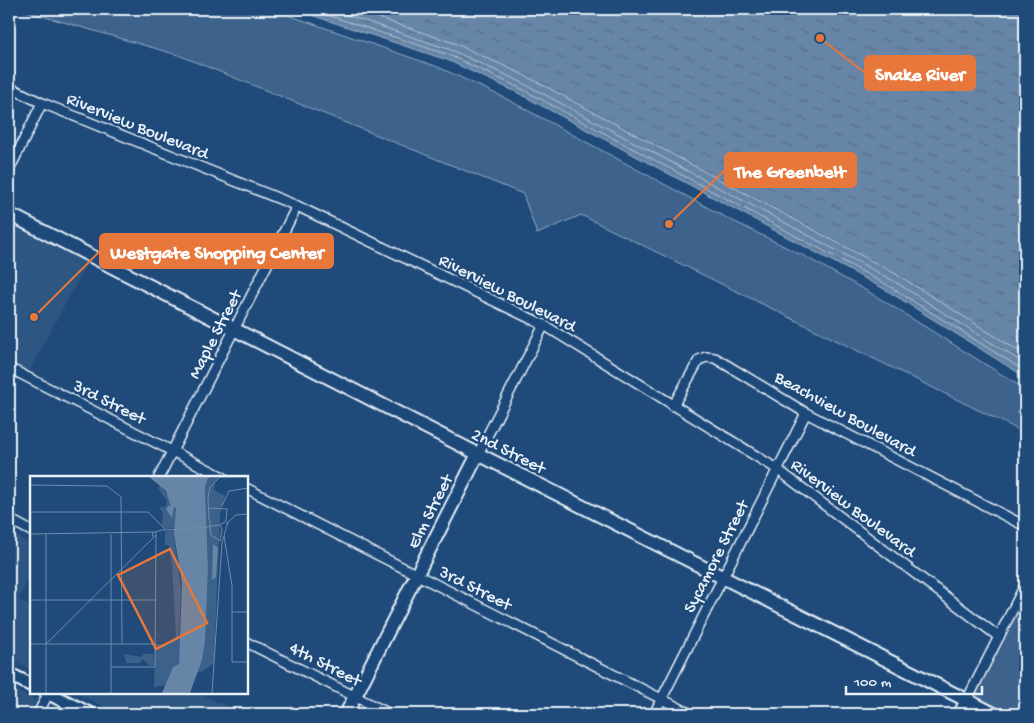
<svg xmlns="http://www.w3.org/2000/svg" width="1034" height="723" viewBox="0 0 1034 723" font-family="'Gochi Hand',sans-serif">
  <defs>
    <pattern id="water-ripples" width="26" height="14" patternUnits="userSpaceOnUse" patternTransform="scale(1.25)"><rect width="26" height="14" fill="#6685a7"/><path d="M2 4q2-2 4 0t4 0M15 11q2-2 4 0t4 0" fill="none" stroke="#596d82"/></pattern>
  </defs>
  <rect width="100%" height="100%" fill="#1f4a7a"/>
  <filter id="ink" filterUnits="userSpaceOnUse"><feTurbulence type="fractalNoise" baseFrequency=".02" numOctaves="2"/><feDisplacementMap in="SourceGraphic" scale="10" xChannelSelector="R" yChannelSelector="G"/><feConvolveMatrix kernelMatrix="1 2 1 2 8 2 1 2 1" color-interpolation-filters="sRGB"/></filter>
  <g filter="url(#ink)">
    <!-- built -->
    <g fill="#2e5683">
      <polygon points="9,214 91,256 26,377 9,368"/>
      <polygon points="9,532 31,544 31,574 18,600 31,606 31,670 9,659"/>
      <polygon points="9,686 38,702 31,714 9,714"/>
      <polygon points="75,692 198,692 241,714 119,714"/>
    </g>
    <!-- green -->
    <g fill="#3c628c" stroke="#92aac2">
      <polygon points="18,9 271,9 438,67 503,97 725,217 806,257 874,295 1025,389 1025,426 1021,431 581,215 537,234 523,194 178,55"/>
      <polygon points="1025,585 1025,714 994,714 967,700"/>
    </g>
    <!-- water -->
    <polygon fill="url(#water-ripples)" stroke="#9ab0c7" points="293,9 1012,9 1025,16 1025,377 886,290 516,92 447,60"/>
    <g fill="none" stroke-linecap="round" stroke-linejoin="round">
      <!-- shore -->
      <g stroke="#b4c6d8" stroke-width="1">
        <polyline points="309,9 449,55 518,87 889,286 1025,371"/>
        <polyline points="329,9 451,50 521,82 892,280 1025,364"/>
        <polyline points="352,9 454,43 524,75 896,274 1025,355"/>
      </g>
      <!-- street casing -->
      <g stroke="#e8f1f8" stroke-width="12">
        <g id="street">
          <polyline points="9,87 42,103 297,206 544,325 777,469 999,637"/>
          <polyline points="9,170 42,103"/>
          <polyline points="9,368 223,477"/>
          <polyline points="673,406 699,360 706,357 715,358 806,413 1025,526"/>
          <polyline points="478,454 544,325"/>
          <polyline points="159,477 297,206"/>
          <polyline points="246,488 691,714"/>
          <polyline points="9,519 31,531"/>
          <polyline points="246,642 390,714"/>
          <polyline points="967,700 1025,585"/>
          <polyline points="38,714 49,692"/>
          <polyline points="654,714 806,413"/>
        </g>
      </g>
      <!-- secondary casing -->
      <g stroke="#e8f1f8" stroke-width="16">
        <g id="secondary">
          <polyline points="9,214 478,454 994,714"/>
          <polyline points="9,674 31,685"/>
          <polyline points="46,692 90,714"/>
          <polyline points="346,714 478,454"/>
          <polyline points="960,714 967,700"/>
        </g>
      </g>
      <!-- street -->
      <use href="#street" stroke="#1f4a7a" stroke-width="9"/>
      <!-- secondary -->
      <use href="#secondary" stroke="#1f4a7a" stroke-width="12"/>
    </g>
  </g>
  <g text-anchor="middle" stroke-width="5" stroke-linejoin="round" paint-order="stroke">
    <!-- street labels -->
    <g font-size="18" fill="#e8f1f8" stroke="#1f4a7a">
      <text transform="translate(138 125) rotate(22)" y="6">Riverview Boulevard</text>
      <text transform="translate(508 292) rotate(27)" y="6">Riverview Boulevard</text>
      <text transform="translate(214 334) rotate(-63)" y="6">Maple Street</text>
      <text transform="translate(110 401) rotate(27)" y="6">3rd Street</text>
      <text transform="translate(846 413) rotate(29)" y="6">Beachview Boulevard</text>
      <text transform="translate(509 450) rotate(27)" y="6">2nd Street</text>
      <text transform="translate(854 507) rotate(37)" y="6">Riverview Boulevard</text>
      <text transform="translate(429 511) rotate(-63)" y="6">Elm Street</text>
      <text transform="translate(715 556) rotate(-63)" y="6">Sycamore Street</text>
      <text transform="translate(476 587) rotate(27)" y="6">3rd Street</text>
      <text transform="translate(326 663) rotate(27)" y="6">4th Street</text>
    </g>
  </g>
  <!-- overview -->
  <g transform="translate(30 476)">
    <rect width="218" height="218" fill="#1f4a7a"/>
    <path d="M191 0 185 7 184 14 195 20 190 38 184 187 171 196 167 195 172 184 178 92 175 11 178 2ZM131 9 146 34V52L136 53 132 49 133 37 129 32 136 30 137 25 128 12ZM146 54 144 59 151 113 149 162H146L142 88 139 69H135V56ZM145 163H150L149 188 143 191 136 209 124 211 125 168H139ZM94 178 112 181 113 178H123L124 189 119 190 113 183 109 187H96Z" fill="#3c628c"/>
    <path d="M118 0H186L178 2 175 11 178 92 175 164 172 184 160 217H132L143 191 149 188 152 107 144 58 146 33 144 31 142 42 136 33 139 29 141 31 136 15ZM183 68 188 72 186 101 182 104Z" fill="#6685a7"/>
    <path fill="none" stroke="#6f8dac" stroke-width="1" d="M0 9 77 10 91 21M91 21 92 168M192 30 199 15 218 12M178 32 197 33 196 45 190 49M0 36H118L135 53M196 48 206 39 218 38M126 56 131 54H138L162 52 177 51 180 50 190 49 192 53 190 65 181 59 180 52V46L179 43 178 22 180 11 190 1H218M126 56V60H122L123 56ZM0 58 123 56M16 58V217M81 58V217M194 60 202 110V186H218M0 124H81M81 124H125M202 136H218M0 168H16L124 61M16 168H125M81 191H125L126 60M182 217 192 67 198 46"/>
    <path fill="#e8773b" fill-opacity="0.15" stroke="#e8773b" stroke-width="2.5" d="M140 73 177 147 126 173 88 99Z"/>
    <rect width="218" height="218" fill="none" stroke="#e8f1f8" stroke-width="2.5"/>
  </g>
  <!-- callouts -->
  <path fill="none" stroke="#e8773b" stroke-width="2" d="M820 38L865 73M669 224L725 170M34 317L100 251"/>
  <g fill="#e8773b" stroke="#1f4a7a" stroke-width="2">
    <circle cx="820" cy="38" r="5"/>
    <circle cx="669" cy="224" r="5"/>
    <circle cx="34" cy="317" r="5"/>
  </g>
  <g fill="#e8773b" stroke="#e8773b" stroke-width="2">
    <rect x="865" y="56" width="110" height="34" rx="5"/>
    <rect x="725" y="153" width="131" height="34" rx="5"/>
    <rect x="100" y="234" width="233" height="34" rx="5"/>
  </g>
  <g font-size="19" text-anchor="middle" font-weight="bold" fill="#fff">
    <text x="920" y="80">Snake River</text>
    <text x="790" y="177">The Greenbelt</text>
    <text x="217" y="258">Westgate Shopping Center</text>
  </g>
  <!-- margin -->
  <rect width="1034" height="723" fill="none" stroke="#1f4a7a" stroke-width="30"/>
  <rect x="15" y="15" width="1004" height="693" fill="none" stroke="#e8f1f8" stroke-width="2" filter="url(#ink)"/>
  <!-- scale -->
  <path d="M846 686v8h136v-8" fill="none" stroke="#e8f1f8" stroke-width="2.5"/>
  <text x="854" y="686" font-size="15" fill="#e8f1f8" stroke="#1f4a7a" stroke-width="4" paint-order="stroke">100 m</text>
</svg>
